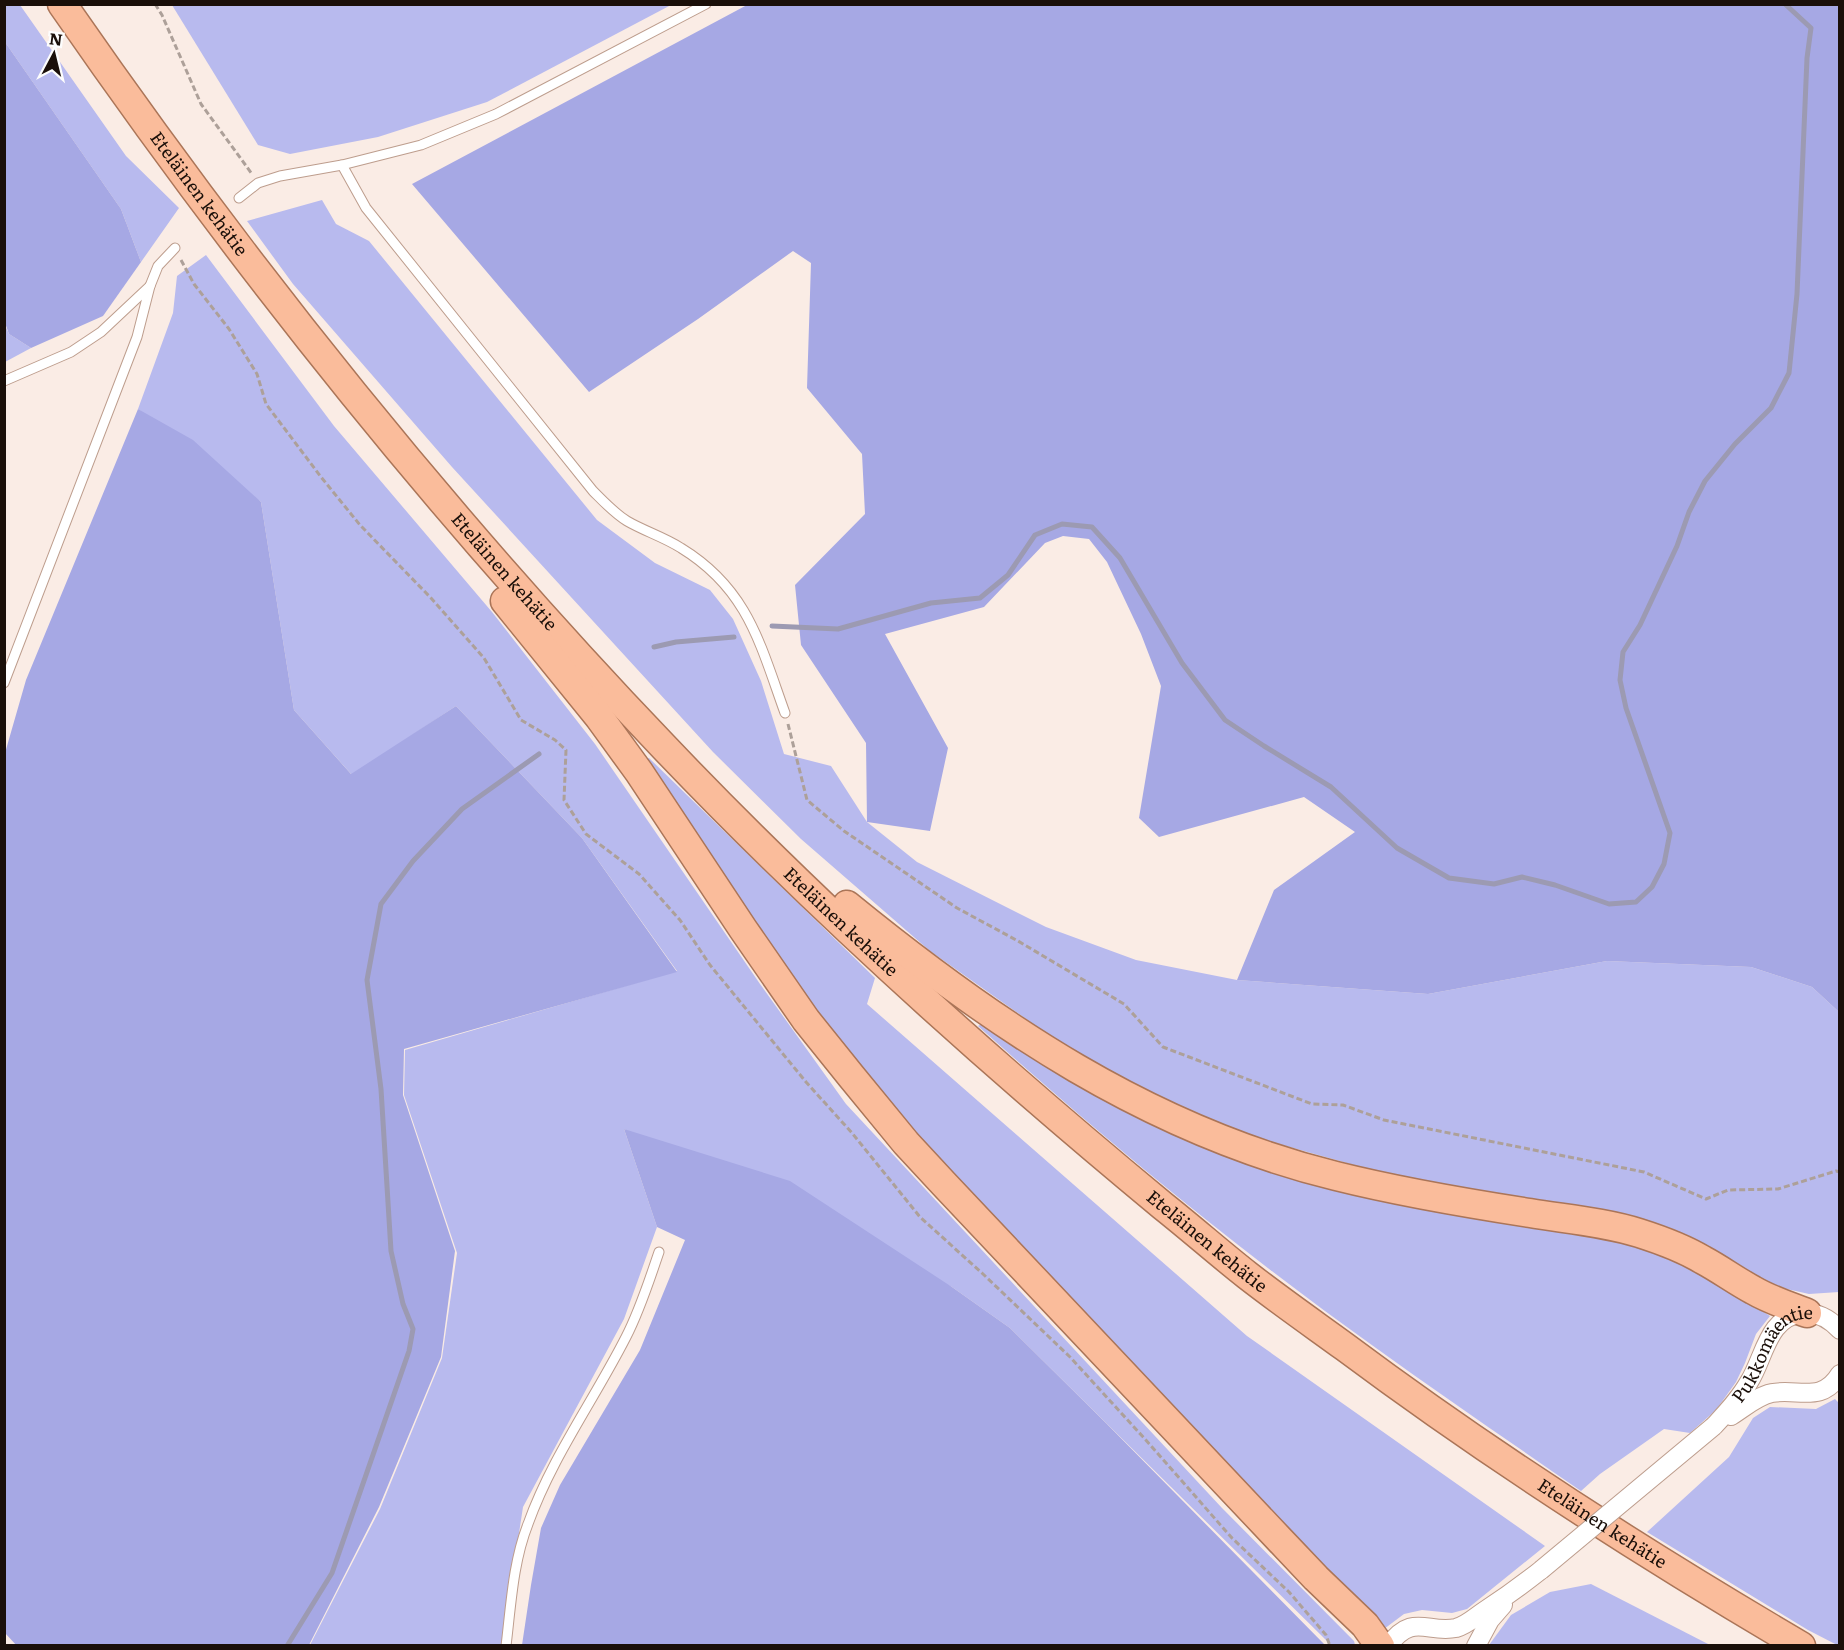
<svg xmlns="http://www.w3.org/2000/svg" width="1844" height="1650" viewBox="0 0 1844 1650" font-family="Literata,serif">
  <rect width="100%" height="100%" fill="#faece5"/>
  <!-- green -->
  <g fill="#b8baee">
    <polygon points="4,5 20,5 126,156 179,208 141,262 121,209 5,42"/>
    <polygon points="172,5 671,5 487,102 378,137 290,154 258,145"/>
    <polygon points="322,200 336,224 369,241 597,520 655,563 710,590 733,619 761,681 784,754 831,766 867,822 917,862 1046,927 1136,960 1237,980 1428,994 1607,961 1751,967 1812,987 1839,1012 1839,1292 1809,1294 1765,1284 1701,1244 1621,1213 1393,1176 1229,1130 1176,1106 1070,1050 930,951 801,839 713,752 452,467 293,284 247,221"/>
    <polygon points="206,255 334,426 492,612 595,744 760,984 846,1104 1222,1508 1354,1641 1355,1645 1329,1645 1328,1642 1010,1328 952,1287 624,1129 657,1227 624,1319 523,1507 502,1645 310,1645 380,1509 442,1358 457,1253 404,1095 405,1050 677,971 582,838 456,706 352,775 294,710 261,502 138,409 173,313 177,276"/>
    <polygon points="4,323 9,334 31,348 5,362"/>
    <polygon points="649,758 875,978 867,1004 1247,1336 1545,1546 1467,1609 1452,1613 1422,1610 1404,1614 1384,1629 1325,1572 881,1098 807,1000 642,760"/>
    <path d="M985 1022 1059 1075 1166 1126 1605 1236 1662 1253 1704 1274 1770 1316 1756 1334 1745 1363 1736 1382 1716 1410 1690 1433 1664 1429 1600 1474 1581 1491C1513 1444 1444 1397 1376 1348 1237 1249 1105 1140 978 1026Z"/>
    <polygon points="1835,1399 1840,1404 1839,1646 1808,1630 1647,1532 1729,1457 1753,1418 1770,1407 1816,1409"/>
    <polygon points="1591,1584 1710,1645 1489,1645 1511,1615 1550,1592"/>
  </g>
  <!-- forest -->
  <g fill="#a6a8e4">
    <polygon points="747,5 1839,5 1839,1012 1812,987 1751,967 1607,961 1428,994 1237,980 1274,890 1355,832 1304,797 1159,837 1139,818 1161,686 1141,634 1107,562 1089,539 1063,536 1045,543 984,607 885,634 948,748 930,831 867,822 866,743 801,645 795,585 865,514 862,454 807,388 811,263 793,251 698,319 589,392 412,184"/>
    <polygon points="5,42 121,209 141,262 103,316 31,348 9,334 5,323"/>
    <polygon points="138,409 193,440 261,502 294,710 351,774 456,706 582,838 677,972 404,1049 403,1095 455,1251 441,1357 379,1507 309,1645 17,1646 5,1633 5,753 26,680"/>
    <polygon points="624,1129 790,1181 952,1287 1010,1328 1106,1423 1325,1645 522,1645 531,1585 541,1528 560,1485 640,1350 685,1240 657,1227"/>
  </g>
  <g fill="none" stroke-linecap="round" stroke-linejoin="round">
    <!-- stream -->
    <g stroke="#9c9ab2" stroke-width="5">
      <polyline points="772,626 838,629 931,603 980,598 1008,575 1035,535 1062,524 1092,527 1120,558 1182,663 1225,720 1264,746 1331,787 1397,848 1449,878 1494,884 1522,877 1555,885 1609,904 1636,902 1652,887 1664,864 1670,833 1626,708 1620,680 1623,652 1640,625 1677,546 1689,512 1705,481 1735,444 1771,408 1789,373 1797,294 1807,58 1811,28 1785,4"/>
      <polyline points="654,647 676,642 734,637"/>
      <polyline points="287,1646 332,1573 409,1351 413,1329 403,1304 391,1251 381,1089 367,980 381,904 413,861 462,809 539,754"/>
    </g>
    <!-- service casing -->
    <g stroke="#bd9d8d" stroke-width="11">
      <g id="service">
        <path d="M342 165 366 208 593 491C604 502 614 513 627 521 644 531 664 537 681 548 748 589 760 644 785 713"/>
        <polyline points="239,198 258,183 280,176 342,165 421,145 496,114 706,4"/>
        <polyline points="4,381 71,352 101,332 150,286"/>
        <polyline points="4,683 137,337 150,286 158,266 175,248"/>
        <path d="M506 1646C511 1605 513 1562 528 1524 552 1457 594 1400 626 1337 640 1310 649 1281 659 1252"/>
      </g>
    </g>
    <!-- minor casing -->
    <g stroke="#bd9d8d" stroke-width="20">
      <g id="minor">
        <path d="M1731 1416C1744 1408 1757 1396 1772 1393 1798 1388 1822 1404 1840 1374"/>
        <path id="s1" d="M1714 1426C1727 1412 1740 1398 1749 1382 1765 1357 1767 1317 1803 1313 1818 1312 1830 1319 1840 1330"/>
        <path d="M1388 1646C1413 1612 1427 1634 1456 1628 1467 1625 1475 1617 1484 1611 1504 1598 1522 1585 1541 1570"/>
        <polyline points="1476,1646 1490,1620 1503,1605"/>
      </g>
    </g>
    <!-- trunk casing -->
    <g stroke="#ab7558" stroke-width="31">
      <g id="trunk">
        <path id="s2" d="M62 4C244 267 443 516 664 747 820 911 989 1062 1163 1206 1192 1229 1219 1253 1247 1275 1279 1300 1312 1323 1345 1347 1491 1456 1644 1554 1801 1646"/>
        <polyline points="505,601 599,717 639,772 743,929 806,1020 851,1076 906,1143 944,1184 1279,1539 1316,1578 1365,1625 1380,1646"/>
        <path d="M847 905C994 1025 1149 1130 1336 1176 1400 1192 1465 1203 1530 1213 1566 1219 1604 1222 1639 1233 1661 1240 1683 1248 1703 1260 1720 1269 1736 1281 1753 1290 1770 1300 1789 1306 1807 1313"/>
      </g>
    </g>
    <!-- path -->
    <g stroke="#ada099" stroke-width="3" stroke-dasharray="6 3" stroke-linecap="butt">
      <polyline points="155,4 162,15 201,104 252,174"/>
      <polyline points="181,260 194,284 229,329 257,374 266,404 321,477 360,525 431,598 484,658 521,720 555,740 566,750 564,800 586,834 639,874 680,920 710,965 806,1082 852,1133 920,1217 983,1274 1070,1357 1144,1438 1232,1538 1289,1592 1326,1635 1330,1646"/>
      <polyline points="788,724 807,800 844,831 957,908 1018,941 1124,1004 1163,1047 1312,1104 1343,1105 1384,1120 1644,1172 1706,1199 1728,1190 1778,1189 1836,1171 1840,1172"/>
    </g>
    <!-- service -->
    <use href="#service" stroke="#fff" stroke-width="9"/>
    <!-- minor -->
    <use href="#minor" stroke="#fff" stroke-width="18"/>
    <!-- trunk -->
    <use href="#trunk" stroke="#fabc9b" stroke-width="28"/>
    <!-- minor-bridge casing -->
    <g stroke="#bd9d8d" stroke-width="20" stroke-linecap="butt">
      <polyline id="minor-bridge" points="1541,1570 1714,1426"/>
    </g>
    <!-- minor-bridge -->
    <use href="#minor-bridge" stroke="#fff" stroke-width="18"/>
  </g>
  <g text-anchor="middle" stroke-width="5" stroke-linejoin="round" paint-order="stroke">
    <!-- street labels -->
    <g font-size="18" fill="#1a0f09" stroke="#fdfdfd">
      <text dy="6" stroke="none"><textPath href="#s2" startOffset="234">Eteläinen kehätie</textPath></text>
      <text dy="6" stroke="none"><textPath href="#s2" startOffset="720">Eteläinen kehätie</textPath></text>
      <text dy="6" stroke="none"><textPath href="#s2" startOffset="1206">Eteläinen kehätie</textPath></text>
      <text dy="6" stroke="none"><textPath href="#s2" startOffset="1692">Eteläinen kehätie</textPath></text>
      <text dy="6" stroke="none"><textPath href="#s1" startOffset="96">Pukkomäentie</textPath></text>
      <text dy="6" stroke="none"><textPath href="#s2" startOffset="2178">Eteläinen kehätie</textPath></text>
    </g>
  </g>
  <!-- border -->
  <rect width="1844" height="1650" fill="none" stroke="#1a0f09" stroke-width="12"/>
  <!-- north arrow -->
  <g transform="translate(54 54) rotate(7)" stroke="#fdfdfd" stroke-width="4.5" paint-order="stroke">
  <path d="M0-4.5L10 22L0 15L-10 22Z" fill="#1a0f09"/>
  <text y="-9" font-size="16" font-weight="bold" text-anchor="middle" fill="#1a0f09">N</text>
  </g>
</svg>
